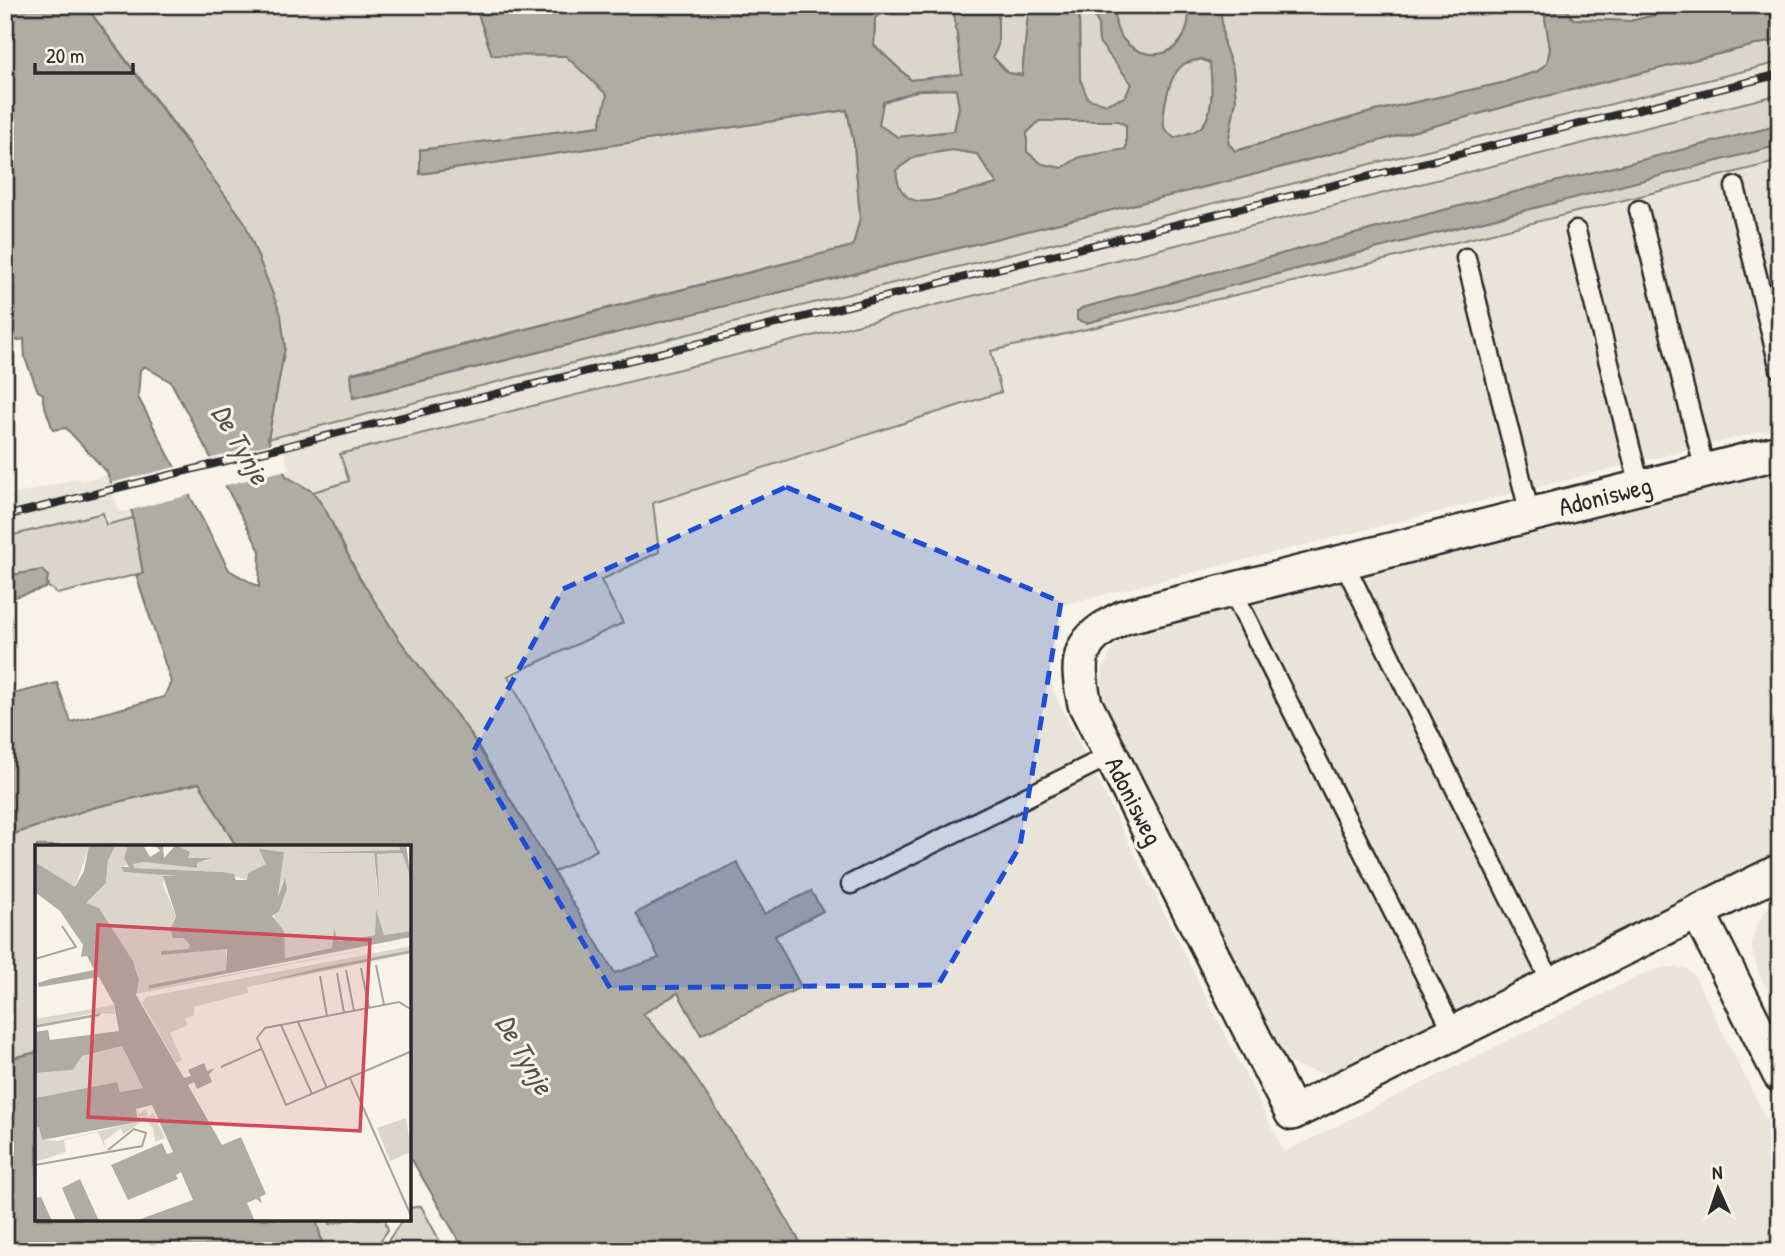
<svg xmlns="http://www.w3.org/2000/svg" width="1785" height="1256" viewBox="0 0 1785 1256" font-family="'Patrick Hand',sans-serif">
  <rect width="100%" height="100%" fill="#f7f3e8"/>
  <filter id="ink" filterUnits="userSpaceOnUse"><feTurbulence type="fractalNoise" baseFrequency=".0143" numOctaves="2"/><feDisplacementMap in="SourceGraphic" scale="14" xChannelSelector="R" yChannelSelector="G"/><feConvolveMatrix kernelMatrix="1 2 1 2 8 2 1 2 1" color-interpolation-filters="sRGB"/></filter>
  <g filter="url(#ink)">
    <!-- built -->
    <g fill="#e8e4da">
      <polygon points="1780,62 1780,94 340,454 349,481 313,492 286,476 283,471 289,469 281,441 270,444 268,439"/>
      <polygon points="1780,161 1780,427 1058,606 1062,627 1051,650 1049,663 1053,691 1284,1152 1641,975 1663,967 1685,968 1694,975 1780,1147 1780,1251 805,1251 774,1197 683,1059 642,1014 678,993 701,1035 801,987 775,936 823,911 811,891 764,914 737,862 637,914 659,958 615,973 554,872 597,850 507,676 623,623 601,580 653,503 1000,392 990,352 1336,272"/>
      <polygon points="1780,468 1780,852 1347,1068 1327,1073 1318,1072 1298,1067 1289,1062 1274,1045 1105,706 1101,680 1103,669 1112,649 1127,634 1137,630"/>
      <polygon points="108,475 119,512 130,510 133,518 106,525 102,513 5,537 5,497 79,478 80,481"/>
      <polygon points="1780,898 1780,1014 1759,973 1752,951 1752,941 1758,922 1769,906"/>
    </g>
    <!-- green -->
    <g fill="#dad6cc" stroke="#82807c" stroke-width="2">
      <polygon points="85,5 475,5 492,55 566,56 608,95 600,126 420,150 420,174 847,110 854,144 860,218 853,246 351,373 354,398 1245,177 1530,100 1780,39 1780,62 268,439 285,347 189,144"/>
      <polygon points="922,5 953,5 963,75 911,80 874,45 875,18 887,8"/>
      <polygon points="998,5 1029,5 1022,75 1008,73 993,57 998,45"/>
      <path d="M1117 5H1189C1193 82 1101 58 1117 5Z"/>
      <polygon points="1220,5 1543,5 1550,49 1547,63 1538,71 1502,83 1371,112 1235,151 1228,143 1236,100 1233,69 1224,45"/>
      <polygon points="1564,5 1698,5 1630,21 1573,19"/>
      <polygon points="1090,8 1098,23 1099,42 1132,84 1125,97 1107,104 1087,99 1080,79 1079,15"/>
      <path d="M1201 59 1210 63C1212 80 1215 116 1200 128 1194 133 1182 135 1174 138L1164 128C1162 111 1168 75 1184 64 1189 61 1196 61 1201 59Z"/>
      <polygon points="956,89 959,107 954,131 898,137 878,125 883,102 919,90"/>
      <polygon points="1780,94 1780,125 1436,212 1082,308 1077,312 1086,323 1780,145 1780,161 1336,272 991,351 1001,392 653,503 659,552 601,580 623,623 508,676 597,850 554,872 470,733 398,638 359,577 325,509 313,492 349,481 340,454"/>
      <polygon points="1039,121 1118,121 1126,125 1126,150 1080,157 1062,168 1042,164 1027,152 1027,133"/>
      <polygon points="952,150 977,154 998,184 927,203 910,200 898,187 896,170 916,156"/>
      <polygon points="103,513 106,525 133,518 143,573 58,594 47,586 48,584 42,570 5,576 5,537"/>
      <polygon points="200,783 236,846 37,846 37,1052 5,1060 5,837 92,808"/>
      <polygon points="421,1206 445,1251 381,1251 403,1219 410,1219 410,1208"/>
      <polygon points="316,1219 328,1219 330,1224 350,1219 385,1219 388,1230 373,1251 324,1251"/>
    </g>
    <!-- water -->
    <g fill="#afaca4" stroke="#7a7874" stroke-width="2" fill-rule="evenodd">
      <path d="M5 5H85L244 221 281 315 285 347 268 439 286 476 313 492 325 509 359 577 398 638 470 733 615 973 659 958 636 913 737 862 764 914 811 891 823 911 775 936 801 987 701 1035 678 993 643 1014 683 1059 774 1197 805 1251H465L412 1160H410V846H236L199 783 92 808 5 837V696L57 683 71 722 164 697 171 682 136 575 143 573 132 512 110 481 107 472 66 428 53 430 43 401V394L38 391 25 358 24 339 5 343ZM144 366 171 382 260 551 259 587 229 570 138 397 140 370Z"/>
      <path d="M475 5H922L887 8 875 18 874 45 911 80 962 74 953 5H998V45L993 57 1008 73 1022 75 1029 5H1117C1101 58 1193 82 1189 5H1220L1224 45 1233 69 1236 100 1228 143 1235 151 1371 112 1502 83 1538 71 1547 63 1550 49 1543 5H1564L1573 19 1630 21 1698 5H1780V39L1530 100 1245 177 353 398 351 374 853 246 860 218 854 144 847 110 420 174V150L600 126 607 95 566 56 492 55ZM1090 8 1098 23 1099 42 1132 84 1125 97 1107 104 1088 99 1080 79 1079 15ZM1201 59 1210 63C1212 80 1215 116 1200 128 1194 133 1182 135 1174 138L1164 128C1162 111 1168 75 1184 64 1189 61 1196 61 1201 59ZM956 89 959 107 954 131 898 137 879 125 883 102 919 90ZM1039 121H1118L1126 125V149L1080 157 1062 168 1042 164 1027 152V133ZM952 150 977 154 997 184C987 187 975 189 964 192 934 200 900 216 896 170L916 156Z"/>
      <polygon points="1780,125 1780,145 1086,323 1077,320 1077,312 1082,308 1436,212"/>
      <polygon points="42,570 48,576 46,588 5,600 5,576"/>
      <polygon points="37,1052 37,1219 316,1219 324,1251 5,1251 5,1060"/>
    </g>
    <!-- pier -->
    <g fill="#f7f3e8">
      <polygon points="273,443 287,470 222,486 208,459"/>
      <polygon points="179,466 193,494 127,511 114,493 111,483"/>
    </g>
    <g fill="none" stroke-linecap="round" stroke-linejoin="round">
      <!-- lane casing -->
      <g stroke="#2b2b2b" stroke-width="23">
        <g id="lane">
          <polyline points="1735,187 1780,369"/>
          <polyline points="1639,210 1705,471"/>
          <polyline points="1576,231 1640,487"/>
          <polyline points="1466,258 1530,515"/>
          <polyline points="1343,561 1552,984"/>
          <polyline points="1232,590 1454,1033"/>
          <polyline points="851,884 1111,755"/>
        </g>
      </g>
      <!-- street casing -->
      <g stroke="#2b2b2b" stroke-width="38">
        <g id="street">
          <path d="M1780 452 1124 617C1079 639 1074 656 1085 704L1292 1113 1780 871"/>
          <polyline points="1698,912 1780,1075"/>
        </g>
      </g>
      <!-- lane -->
      <use href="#lane" stroke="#f7f3e8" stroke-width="18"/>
      <!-- street -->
      <use href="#street" stroke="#f7f3e8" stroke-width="33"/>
      <!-- rail casing -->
      <g stroke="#2b2b2b" stroke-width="8">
        <polyline id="rail" points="5,516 1780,74"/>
      </g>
      <!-- rail -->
      <use href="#rail" stroke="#f7f3e8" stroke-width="5" stroke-dasharray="16" stroke-linecap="butt"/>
    </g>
  </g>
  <!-- marked area -->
  <path fill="#1d4ed8" fill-opacity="0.2" stroke="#1d4ed8" stroke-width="5" stroke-dasharray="14 9" stroke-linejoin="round" d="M786 487 1061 602 1020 846 938 985 610 988 472 754 563 589Z"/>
  <g text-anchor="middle" stroke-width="6" stroke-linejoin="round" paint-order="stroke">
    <!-- street labels -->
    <g font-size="26" fill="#2b2b2b" stroke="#f7f3e8">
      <text transform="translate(1605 496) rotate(-14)" y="9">Adonisweg</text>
      <text transform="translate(1134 801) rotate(63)" y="9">Adonisweg</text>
    </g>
    <!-- water labels -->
    <g font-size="28" font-style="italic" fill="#53524f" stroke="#f7f3e8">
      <text transform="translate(241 444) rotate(60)" y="10">De Tynje</text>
      <text transform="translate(525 1054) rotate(60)" y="10">De Tynje</text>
    </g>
  </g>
  <!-- overview -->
  <g transform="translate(35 845)">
    <rect width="376" height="376" fill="#f7f3e8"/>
    <path d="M0 0H55L40 42 0 17ZM81 0H93L89 13 94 19 89 21V27L143 30 129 31 128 40 141 71 137 77 155 100 154 104 126 106 191 104V125L114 140V144L376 96 100 149 104 135 98 116 64 63 51 58 71 38 73 15ZM141 0H364L366 5 256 8H339L343 55 341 9 367 8 376 34V86L349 90 341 64 340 90 303 96 299 84 297 103 250 113 247 84 238 75 241 65 236 57 241 56 244 66 252 44 248 34 243 52 249 7 226 5 231 19 213 28 212 35 187 27 98 23V18L108 17 162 23V18L177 14 153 13ZM376 101V105L225 137 376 109 212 142 213 148 159 162V170L150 174 153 180 135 188 147 215 141 218 107 158 111 152ZM79 160 80 169 60 168 0 180V174ZM87 201 108 243 85 247 82 237 0 253V228L38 225 47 211ZM102 263 104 269 111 264 113 272 118 268 130 293 120 297 118 283 110 274 88 290 86 283 69 296 70 303 63 287 29 295 31 307 0 317V283L4 282 7 295 22 296 103 277ZM371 273 376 307 355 316 342 283Z" fill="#dad6cc"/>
    <path d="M81 0 73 15 71 38 51 58 64 63 98 116 104 135 101 150 149 233 156 231 153 225 169 218 172 226 180 223 174 229 177 237 162 244 159 237 153 240 187 300 206 292 231 349 225 352 227 358 221 354 212 358 220 376H100L158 355 146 327 141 330 143 334 93 355 76 320 127 298 132 309 138 307 117 260 101 264 103 277 7 295 4 282 0 283V253L82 237 85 247 108 243 87 201 47 211 38 225 0 228V187L13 185 15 195 84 186 79 159 64 132 4 142 3 138 15 134 59 125 52 111 46 112 48 100 25 66 0 47V17L40 42 49 26 54 1ZM93 0H108L115 12 125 6 120 0H128L129 13 139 2 135 0H141L155 7 153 13H177L162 18V23L108 17 98 19 99 23 187 27 199 29 201 35H212L213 28 231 19 224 4 249 7 243 52 250 32 252 44 244 66 237 71 249 86 250 113 297 103 299 83 303 96 340 90 341 64 349 90 376 86V92L114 144V140L191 125 192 104 126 110V106L153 104 155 100 149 93H138L135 85 141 71 128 31H143L89 27 86 22H94L89 13ZM364 0H371L376 34 367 8 342 9 344 55 339 8H256L365 5ZM376 105V108L225 138 280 124ZM66 168 64 171 0 183V180ZM45 334 64 376H41L27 343ZM6 352 17 376H0V353Z" fill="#afaca4"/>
    <path fill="none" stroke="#a5a39c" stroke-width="2" d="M0 114 41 102 27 81M341 120 349 160M326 123 334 163M311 125 319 166M302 128 309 168M285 131 292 171M377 165 364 157 230 183 222 193 251 260 377 206M263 177 292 243M246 180 277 249M186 222 226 204M315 233 377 373M0 320 107 301 111 288 99 284 73 305"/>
    <path fill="#d1495b" fill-opacity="0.15" stroke="#d1495b" stroke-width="3.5" d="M63 80 335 95 325 286 53 272Z"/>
    <rect width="376" height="376" fill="none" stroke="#2b2b2b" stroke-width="3.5"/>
  </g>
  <!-- margin -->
  <rect width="1785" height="1256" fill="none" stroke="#f7f3e8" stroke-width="28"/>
  <rect x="14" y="14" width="1757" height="1228" fill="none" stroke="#2b2b2b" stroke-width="2.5" filter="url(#ink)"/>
  <!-- north arrow -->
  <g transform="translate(1718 1189) rotate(357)" stroke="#f7f3e8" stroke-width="5" paint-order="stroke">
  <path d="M0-5L12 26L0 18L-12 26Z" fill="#2b2b2b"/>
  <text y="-10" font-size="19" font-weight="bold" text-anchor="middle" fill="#2b2b2b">N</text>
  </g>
  <!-- scale -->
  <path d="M35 63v10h98v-10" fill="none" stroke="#2b2b2b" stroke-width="3.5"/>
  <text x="46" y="63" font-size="21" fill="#2b2b2b" stroke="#f7f3e8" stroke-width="5" paint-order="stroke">20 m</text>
</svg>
